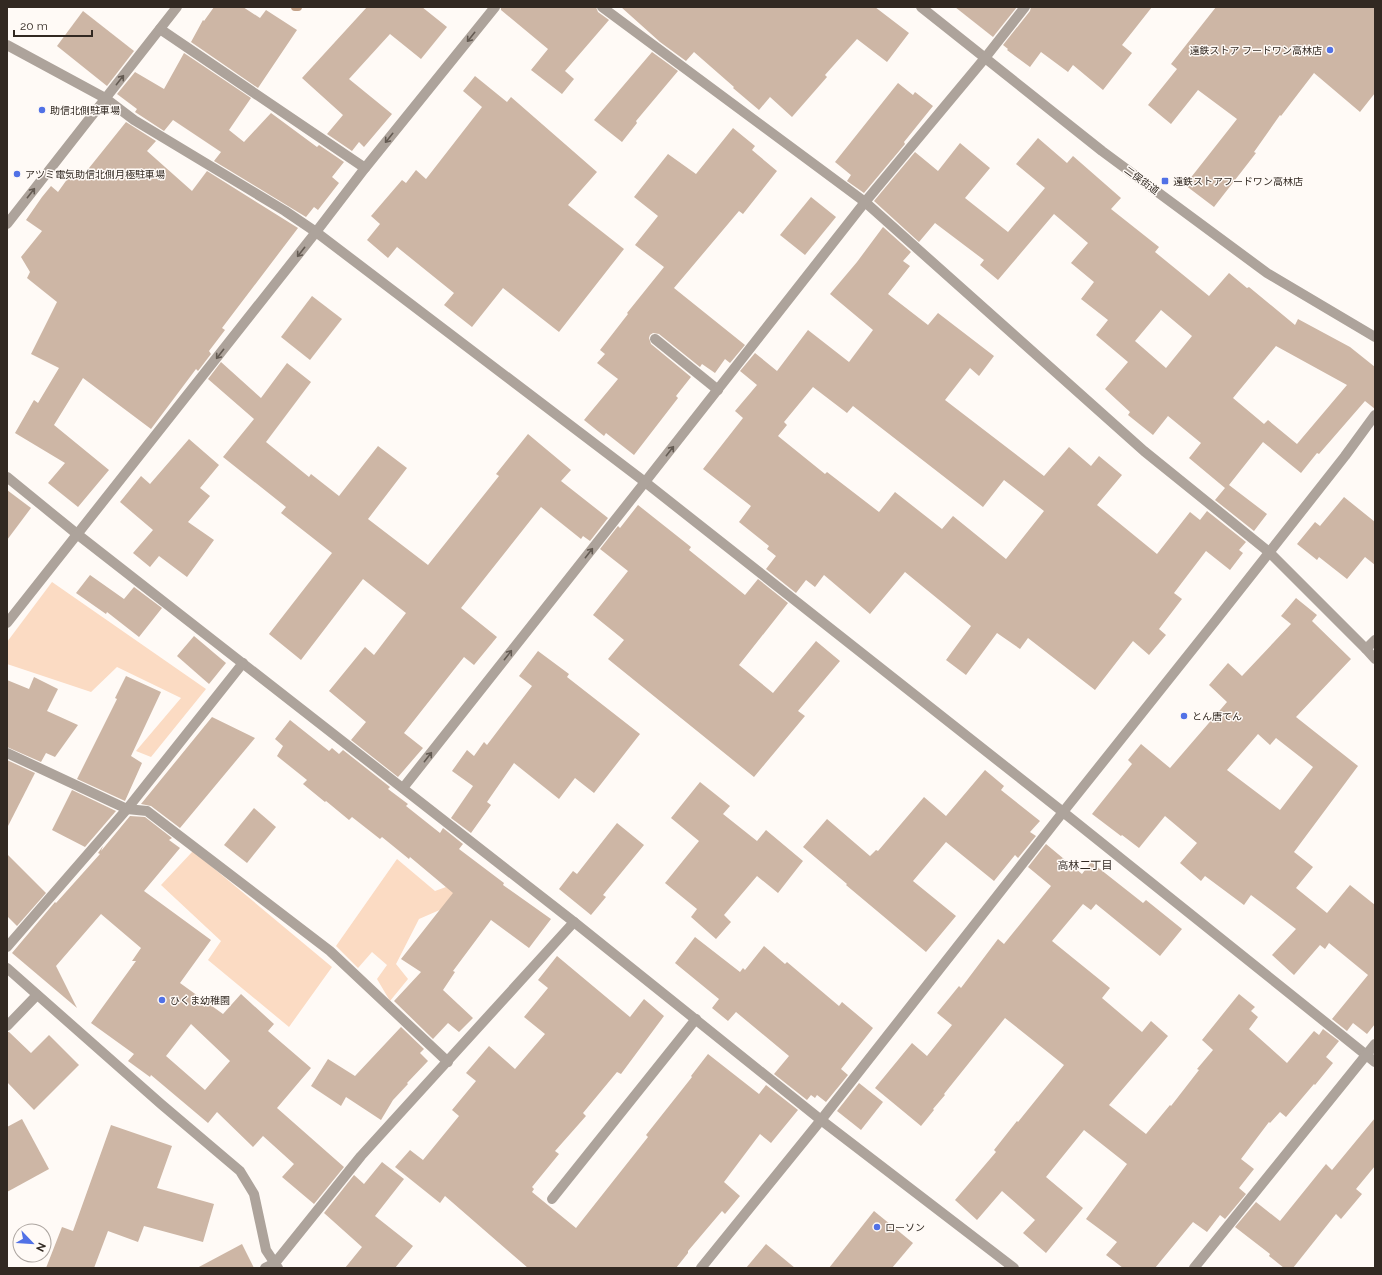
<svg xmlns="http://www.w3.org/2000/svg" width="1382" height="1275" viewBox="0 0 1382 1275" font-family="Raleway,'Noto Sans JP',sans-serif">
  <rect width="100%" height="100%" fill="#fffaf6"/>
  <!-- green -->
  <g fill="#fbdbc3">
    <polygon points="52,582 206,689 151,757 136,751 181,698 117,667 91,692 7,664 7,642"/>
    <polygon points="193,851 332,967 289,1027 208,960 221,941 161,885"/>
    <polygon points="397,859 435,891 446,887 465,899 419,919 396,964 408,979 390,1001 377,979 387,965 372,952 358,968 336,946"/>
  </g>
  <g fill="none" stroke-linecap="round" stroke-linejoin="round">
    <!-- stream -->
    <polyline stroke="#c3a289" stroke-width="8" points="295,7 298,7"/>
  </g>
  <!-- building -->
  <g fill="#cdb6a5" fill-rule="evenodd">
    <polygon points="214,7 243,7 260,18 266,10 297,30 258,88 191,42 203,20 204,21"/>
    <polygon points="367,7 422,7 447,27 421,59 390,34 349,79 392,114 364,147 359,142 352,151 327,134 343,115 302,78"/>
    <polygon points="501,7 596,7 598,12 609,20 565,71 574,79 562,94 531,70 548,49 501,10"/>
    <polygon points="621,7 875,7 909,33 887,62 857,39 825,75 827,77 792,117 770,97 759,110 733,88 734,87 694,52 686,61 660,42"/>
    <polygon points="955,7 1017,7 993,37"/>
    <polygon points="1031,7 1152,7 1122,45 1132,53 1103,90 1073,65 1068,72 1041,52 1030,67 1007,50 1008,49 1003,45 1030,11"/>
    <polygon points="1216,7 1375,7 1375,93 1360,112 1314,73 1281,116 1280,115 1254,152 1256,153 1214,207 1185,185 1237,119 1198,90 1171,124 1148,105 1177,69 1171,64"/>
    <polygon points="83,11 134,51 107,86 57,46"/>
    <polygon points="652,52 678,71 636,121 637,123 622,142 594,120"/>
    <polygon points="184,53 251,98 229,130 244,142 271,113 317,147 319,145 344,162 332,177 339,183 318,210 314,207 306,217 214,161 221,152 173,120 164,131 135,112 137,109 117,94 135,72 164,89"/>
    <polygon points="475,76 507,102 511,97 597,172 568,205 624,249 559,332 503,288 472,327 444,305 454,293 397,247 388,258 367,240 380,224 371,216 402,180 406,183 416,170 426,179 482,107 463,91"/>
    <polygon points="898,83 913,95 915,92 933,106 904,142 905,144 864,193 847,181 851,175 835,162"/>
    <polygon points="126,122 156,141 147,151 192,191 207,171 298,228 222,328 225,330 209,351 211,354 198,371 196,369 151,429 83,378 54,425 109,470 78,507 48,483 65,463 15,433 34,400 38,403 59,368 31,354 57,302 27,278 30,272 21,257 42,231 26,220 42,197 51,186 58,192 73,171 81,178"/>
    <polygon points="733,128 755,146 752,150 777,171 743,214 739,211 674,288 745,345 730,363 725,359 715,373 702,364 700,367 659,334 653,333 650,335 649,338 651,344 691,377 676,396 678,398 634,455 606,433 604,436 584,420 618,379 597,363 605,354 600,350 628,314 627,313 664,267 635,245 658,216 634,197 668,154 696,174"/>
    <path d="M1038 138 1067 163 1073 156 1121 198 1111 209 1159 247 1155 252 1209 296 1229 273 1247 288 1249 287 1295 325 1298 319 1350 347 1375 367V409L1365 401 1319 454 1317 453 1301 473 1263 442 1229 485 1267 514 1254 531 1215 500 1225 488 1189 458 1201 443 1168 416 1153 435 1128 415 1130 412 1105 389 1128 362 1096 335 1108 320 1081 299 1094 282 1071 263 1088 243 1054 214 998 280 980 265 984 260 935 223 919 242 874 201 915 152 938 171 960 143 990 168 965 198 1008 232 1045 188 1016 164ZM1161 310 1192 336 1166 368 1135 341ZM1276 346 1347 385 1297 444 1268 420 1264 424 1233 398Z"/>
    <polygon points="811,197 836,217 805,255 780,235"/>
    <path d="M883 227 911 252 903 261 910 266 888 294 928 325 938 313 994 356 979 376 970 368 945 400 1044 476 1069 447 1091 466 1099 456 1122 475 1097 505 1157 554 1190 512 1200 520 1207 511 1246 542 1239 550 1243 553 1230 570 1206 551 1174 593 1182 599 1159 629 1166 635 1149 655 1133 641 1095 690 1028 638 1020 649 997 633 966 675 946 660 971 626 905 572 870 614 824 575 815 587 806 580 796 593 766 569 776 556 767 549 769 546 739 522 751 506 703 469 743 418 735 411 757 385 740 371 755 353 777 371 808 330 849 362 873 330 830 294 857 262ZM813 387 847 413 853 406 983 507 1004 480 1044 511 1006 559 953 516 942 529 895 492 879 512 827 472 825 474 778 436 787 425 784 422Z"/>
    <polygon points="312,296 342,319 310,360 281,337"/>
    <polygon points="221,362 261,398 287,363 311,382 266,442 309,477 311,474 339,496 378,446 407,468 368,519 428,565 499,476 496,474 528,434 571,470 561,481 608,518 590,541 583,536 581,539 541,507 461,608 497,637 474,665 464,657 404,733 423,748 398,777 351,740 366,722 329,691 365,647 374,655 406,613 363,579 301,660 269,634 332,553 281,513 286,507 223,457 254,419 208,379"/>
    <polygon points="189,439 219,465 200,488 210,496 188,522 214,540 187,577 159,556 150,567 133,553 153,530 120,502 141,476 150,484"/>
    <polygon points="7,490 31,508 7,540"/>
    <polygon points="1344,497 1375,522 1375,565 1365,557 1347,579 1319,557 1317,560 1297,544 1315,522 1320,526"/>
    <polygon points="638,505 691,547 689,550 745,595 758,579 788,603 739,665 773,693 816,641 840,661 798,711 805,716 754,777 608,659 624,640 593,615 628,571 600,549 618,526 620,528"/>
    <polygon points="90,575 124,599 134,587 162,608 139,637 107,612 106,614 76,593"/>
    <path d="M1296 598 1317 615 1312 621 1351 659 1296 717 1358 766 1294 852 1313 867 1296 888 1327 913 1350 885 1375 905V1024L1367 1034 1353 1023 1347 1031 1332 1019 1368 975 1329 943 1325 949 1320 945 1294 975 1272 955 1296 929 1251 895 1244 905 1205 876 1201 881 1180 863 1197 843 1165 816 1139 848 1122 835 1121 836 1092 814 1132 764 1128 760 1141 744 1170 768 1227 702 1209 685 1228 663 1242 676 1291 624 1281 616ZM1258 734 1270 745 1276 738 1313 767 1280 810 1227 770Z"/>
    <polygon points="194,636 226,663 209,684 177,656"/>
    <polygon points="538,651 569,674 567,677 640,734 594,793 575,778 559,799 514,763 487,802 491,805 471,833 451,818 473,786 452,771 467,750 474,756 484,742 487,745 532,686 519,676"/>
    <polygon points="126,676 161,692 131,756 142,763 125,801 77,779 117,699 115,698"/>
    <polygon points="34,677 58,689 47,711 78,725 55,757 46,753 41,762 7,747 7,680 29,689"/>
    <polygon points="212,717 255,738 180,828 151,806 141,804"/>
    <polygon points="290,720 329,751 332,748 339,754 343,750 390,787 388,789 408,804 406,806 440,833 443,828 463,844 459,849 504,883 503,885 551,919 529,948 491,920 453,971 455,972 443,990 473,1018 459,1032 448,1023 433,1039 394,1001 421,972 401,959 453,893 410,857 409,859 382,837 380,839 352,817 349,820 326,801 325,802 303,784 307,780 277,756 283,746 275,739"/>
    <polygon points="7,760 35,773 7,828"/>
    <polygon points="985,770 1004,786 1001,790 1040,821 1030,832 1036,836 1018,858 1015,855 994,881 946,842 913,881 956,916 926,952 846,885 847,884 803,847 827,819 870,856 876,850 878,851 924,797 946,816"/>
    <polygon points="700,782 730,806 723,814 757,841 766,830 803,861 778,893 757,876 724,915 731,922 716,939 691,917 697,909 665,883 699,841 671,818"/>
    <polygon points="72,790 116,811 85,847 52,830"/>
    <polygon points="254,808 276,827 247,863 224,845"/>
    <path d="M130 816 145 817 172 838 169 840 180 848 144 891 211 940 180 983 223 1014 241 994 274 1024 268 1031 311 1068 277 1108 344 1167 314 1204 282 1177 294 1164 263 1136 253 1147 217 1112 208 1123 151 1075 150 1077 128 1061 134 1054 91 1023 136 961H132L141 948 101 914 56 966 77 1008 12 953 55 902 56 903 100 854 98 853 103 846 101 851ZM191 1024 230 1061 205 1090 166 1056Z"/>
    <polygon points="617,823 644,845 603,895 606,897 591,915 559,889 573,871 577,874"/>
    <polygon points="1046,844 1082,874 1091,862 1143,903 1146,900 1182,929 1160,956 1096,904 1091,910 1083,904 1052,941 1110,988 1102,998 1142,1032 1151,1021 1168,1036 1109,1105 1146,1134 1170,1105 1171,1106 1199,1070 1197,1069 1213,1050 1202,1040 1239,994 1255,1007 1251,1011 1258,1017 1249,1029 1287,1063 1314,1031 1319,1035 1323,1029 1339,1041 1326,1057 1333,1063 1315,1085 1314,1084 1286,1117 1280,1112 1270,1123 1269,1122 1241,1159 1254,1169 1239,1188 1246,1194 1225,1219 1220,1215 1207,1232 1193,1222 1155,1268 1123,1268 1106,1255 1117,1242 1086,1219 1127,1164 1084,1130 1046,1177 1083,1208 1046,1253 1023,1233 1035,1220 1002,1191 977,1220 955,1200 996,1152 994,1150 1017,1121 1018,1122 1064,1065 1005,1018 944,1094 945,1095 933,1109 934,1110 921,1126 875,1088 912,1043 927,1056 952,1025 937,1013 959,986 961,988 998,939 1004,944 1051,886 1028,867"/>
    <polygon points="7,854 46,893 17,926 7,916"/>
    <polygon points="695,937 740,972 743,968 745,970 764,946 785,964 787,962 839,1006 842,1002 873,1028 841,1069 848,1075 826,1102 817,1095 815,1098 811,1095 807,1100 774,1074 789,1056 736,1012 728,1021 712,1008 719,999 675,963"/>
    <polygon points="557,956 630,1017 644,999 664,1016 621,1074 617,1072 583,1113 586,1116 555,1151 559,1154 532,1187 534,1189 532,1192 576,1228 648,1137 646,1135 692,1077 691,1076 708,1054 759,1094 766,1085 798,1110 771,1143 760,1134 724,1182 740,1196 725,1214 722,1211 688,1251 688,1253 676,1268 528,1268 445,1196 440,1203 395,1167 410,1150 423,1160 459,1116 452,1110 476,1081 466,1073 489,1046 515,1069 545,1034 524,1017 548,988 538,980"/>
    <polygon points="401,1027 424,1049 420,1053 428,1061 407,1083 408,1084 393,1100 381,1120 346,1097 341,1106 311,1086 328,1059 355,1076"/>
    <polygon points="7,1032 9,1032 31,1053 49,1035 79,1065 34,1110 7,1082"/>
    <polygon points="859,1083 883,1102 861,1130 837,1111"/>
    <polygon points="1375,1118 1375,1166 1356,1189 1362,1194 1341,1219 1336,1214 1293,1268 1284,1268 1269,1256 1270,1254 1235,1227 1256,1202 1280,1221 1326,1164 1332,1170"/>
    <polygon points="22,1119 49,1169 7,1192 7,1127"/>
    <polygon points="111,1125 172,1146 157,1188 214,1204 203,1242 144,1226 138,1242 108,1231 94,1268 46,1268 62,1227 73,1231"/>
    <polygon points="382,1162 404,1179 375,1216 413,1246 395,1268 345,1268 362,1247 324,1213 354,1175 364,1184"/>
    <polygon points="874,1211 913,1243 892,1268 829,1268"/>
    <polygon points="242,1244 254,1268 197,1268"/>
    <polygon points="766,1244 795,1268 746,1268"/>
  </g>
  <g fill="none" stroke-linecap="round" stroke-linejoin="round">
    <!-- minor -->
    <g stroke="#ada39b" stroke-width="10">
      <polyline points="602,7 865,202 1144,451 1269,552 1366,649"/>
      <polyline points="921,7 1102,151 1267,273 1375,337"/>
      <polyline points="160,29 365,168"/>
      <polyline points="7,45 105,98 134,120 285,211 316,232 645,482 1063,812 1375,1062"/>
      <polyline points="7,224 177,7"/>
      <polyline points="655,339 718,390"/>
      <polyline points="7,477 77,534 574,922 821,1120 1014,1268"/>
      <polyline points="7,623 316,232 365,168 495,7"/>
      <polyline points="1375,640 1366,649 1375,659"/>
      <polyline points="7,753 127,809 147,811 330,951 448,1062"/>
      <polyline points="403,788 645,482 865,202 985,58 1025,7"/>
      <polyline points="7,947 127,809 243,663"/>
      <polyline points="7,968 161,1104 240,1171 254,1194 266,1250 278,1268"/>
      <polyline points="7,1026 37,995"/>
      <polyline points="552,1199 696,1019"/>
      <polyline points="265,1268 275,1263 361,1156 574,922"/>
      <polyline points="701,1268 821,1120 1063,812 1216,620 1345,456 1375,415"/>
      <polyline points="1194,1268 1375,1044"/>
    </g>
  </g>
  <!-- one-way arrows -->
  <defs><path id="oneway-shaft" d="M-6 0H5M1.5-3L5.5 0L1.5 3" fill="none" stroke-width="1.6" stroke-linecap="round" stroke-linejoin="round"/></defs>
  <g stroke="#635a52">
    <use href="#oneway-shaft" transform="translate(471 37) rotate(129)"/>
    <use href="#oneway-shaft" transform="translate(120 80) rotate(-52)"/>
    <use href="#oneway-shaft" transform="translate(389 138) rotate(129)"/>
    <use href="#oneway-shaft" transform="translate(31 193) rotate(-52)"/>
    <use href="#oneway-shaft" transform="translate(301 252) rotate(128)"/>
    <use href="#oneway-shaft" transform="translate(220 354) rotate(128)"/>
    <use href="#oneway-shaft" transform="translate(670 451) rotate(-52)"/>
    <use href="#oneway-shaft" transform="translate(589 553) rotate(-52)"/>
    <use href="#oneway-shaft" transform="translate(508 655) rotate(-52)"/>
    <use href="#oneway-shaft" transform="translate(428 757) rotate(-52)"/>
  </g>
  <!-- markers -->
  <g fill="#5171e6" stroke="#fffaf6" stroke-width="1.5">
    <circle cx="1330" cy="50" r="4"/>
    <circle cx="42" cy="110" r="4"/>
    <circle cx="17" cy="174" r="4"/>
    <rect x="1161" y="177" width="8" height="8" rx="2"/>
    <circle cx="1184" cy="716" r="4"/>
    <circle cx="162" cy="1000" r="4"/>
    <circle cx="877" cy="1227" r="4"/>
  </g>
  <g text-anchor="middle" stroke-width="3" stroke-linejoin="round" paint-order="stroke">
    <!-- poi labels -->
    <g font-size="10" fill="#322922" stroke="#fffaf6" text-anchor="start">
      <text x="1322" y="54" text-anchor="end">遠鉄ストア フードワン高林店</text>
      <text x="50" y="114">助信北側駐車場</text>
      <text x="25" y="178">アツミ電気助信北側月極駐車場</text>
      <text x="1173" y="185">遠鉄ストアフードワン高林店</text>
      <text x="1192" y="720">とん唐てん</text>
      <text x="170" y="1004">ひくま幼稚園</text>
      <text x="885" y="1231">ローソン</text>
    </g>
    <!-- street labels -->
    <g font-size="10" fill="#322922" stroke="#fffaf6">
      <text transform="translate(1142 180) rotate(36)" y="4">二俣街道</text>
    </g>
    <!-- neighbourhood labels -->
    <g font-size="11" fill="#322922" stroke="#fffaf6">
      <text x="1085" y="869">高林二丁目</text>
    </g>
  </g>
  <!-- border -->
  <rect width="1382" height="1275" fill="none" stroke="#322922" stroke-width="16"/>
  <!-- north arrow -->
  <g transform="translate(32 1243) rotate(115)"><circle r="19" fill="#fffaf6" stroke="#ada6a1"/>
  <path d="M0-3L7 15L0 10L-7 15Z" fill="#5171e6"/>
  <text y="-6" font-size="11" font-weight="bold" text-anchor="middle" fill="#322922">N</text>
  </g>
  <!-- scale -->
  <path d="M14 30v6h78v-6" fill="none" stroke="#322922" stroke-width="2"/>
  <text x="20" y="30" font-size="12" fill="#322922" stroke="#fffaf6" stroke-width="3" paint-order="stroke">20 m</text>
</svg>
